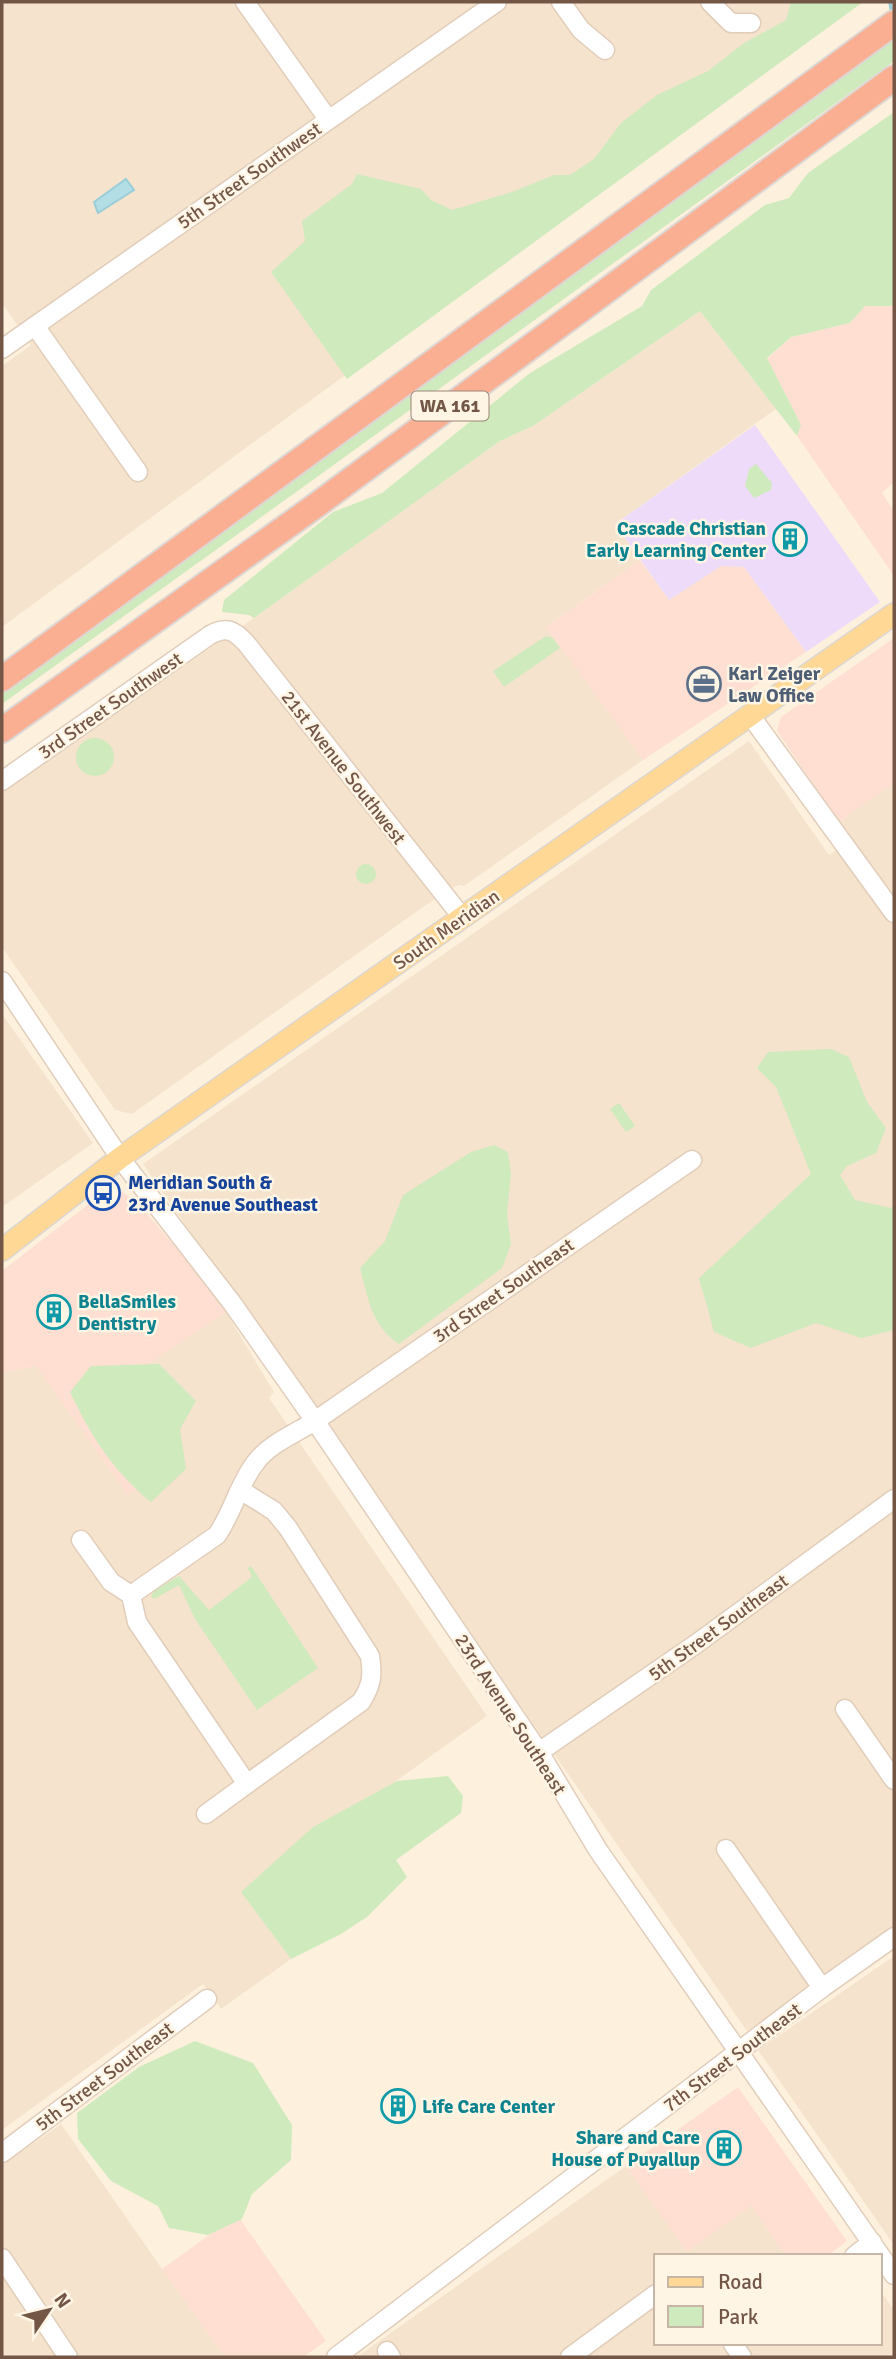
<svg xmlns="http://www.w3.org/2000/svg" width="896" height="2359" viewBox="0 0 896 2359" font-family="Signika,sans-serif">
  <rect width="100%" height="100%" fill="#fdf1de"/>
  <!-- residential -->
  <g fill="#f5e3cd">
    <polygon points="2,2 853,2 2,627 2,366 31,345 2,303"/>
    <polygon points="700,311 776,409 615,524 640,560 547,626 643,760 464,886 459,885 447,890 132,1114 115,1110 2,947 2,792 254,618 500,441 533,426"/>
    <polygon points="749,741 829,855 851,840 839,822 894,783 894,1929 747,2031 143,1164"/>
    <polygon points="2,1014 93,1143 2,1207"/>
    <polygon points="226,1312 274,1392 269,1398 487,1716 241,1892 291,1959 221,2009 203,1984 2,2130 2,1373 35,1366 131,1375"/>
    <polygon points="894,1956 894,2245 758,2050"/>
    <polygon points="61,2124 162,2269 225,2357 2,2357 2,2165"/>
    <polygon points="626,2166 687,2251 751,2206 786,2256 656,2256 656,2343 880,2343 880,2290 894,2310 894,2357 357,2357"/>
  </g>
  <!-- commercial -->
  <g fill="#fedfd1">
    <polygon points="865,306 894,306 894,482 882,493 894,511 894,576 797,436 801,425 767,359 791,337 850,323"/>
    <polygon points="640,560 669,600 721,566 744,567 806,652 643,760 546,627"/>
    <polygon points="894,638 894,783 839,822 777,731 781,717"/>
    <polygon points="119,1190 137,1202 200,1276 226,1312 132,1375 182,1457 128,1495 36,1366 2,1373 2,1271 99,1196"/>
    <polygon points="738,2087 847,2241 827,2256 786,2256 751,2206 687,2252 626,2166"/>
    <polygon points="237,2215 326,2341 303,2357 225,2357 162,2269"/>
  </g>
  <!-- education -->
  <polygon fill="#eedbf9" points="755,425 880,602 806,652 744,567 721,566 669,600 615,524"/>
  <!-- green -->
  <g fill="#cfeabd">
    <polygon points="791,2 863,2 347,379 271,272 305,241 302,221 352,184 357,174 421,189 431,200 452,210 512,192 554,175 570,175 594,159 621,123 657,95 708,71 744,43 786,20"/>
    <polygon points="894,34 894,61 2,704 2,688"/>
    <polygon points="894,112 894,306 865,306 850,323 791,337 767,358 801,425 797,436 700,311 533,426 500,441 254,618 249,615 222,612 224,600 333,512 382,493 530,373 642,306 651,290 765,205 789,198 808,173"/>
    <polygon points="756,464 772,483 771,490 754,498 745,486 749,469"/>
    <polygon points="546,636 553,638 560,648 504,687 493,671"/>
    <circle cx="95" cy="757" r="19"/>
    <circle cx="366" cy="874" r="10"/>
    <polygon points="831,1049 849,1057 867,1102 886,1128 876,1153 847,1166 840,1175 855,1200 891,1208 894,1204 894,1330 861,1338 816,1323 751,1348 714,1332 699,1278 811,1174 776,1087 757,1068 768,1052"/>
    <polygon points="619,1103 635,1126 626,1132 610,1109"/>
    <path d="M494 1145 508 1152 511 1174 507 1214 511 1244 502 1268 399 1344C372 1327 368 1298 360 1268L385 1241 403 1195 471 1152Z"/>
    <path d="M159 1364 196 1401 180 1429 186 1469 151 1502C113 1471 91 1436 70 1392L91 1366Z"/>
    <polygon points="251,1566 318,1668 257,1710 195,1619 179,1585 154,1599 151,1597 154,1591 179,1576 209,1610 252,1577 248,1568"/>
    <polygon points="448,1776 463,1796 461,1813 396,1860 407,1877 367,1917 341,1934 291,1959 241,1892 313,1827 397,1781"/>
    <polygon points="195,2041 253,2063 292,2125 291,2160 252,2194 242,2219 208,2235 169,2228 158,2206 111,2181 78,2139 77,2113 139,2067"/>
  </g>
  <!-- water -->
  <polygon fill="#b3dee6" stroke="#99ced8" stroke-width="2" points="126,179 134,190 98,213 94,202"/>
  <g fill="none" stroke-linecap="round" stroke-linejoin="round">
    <!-- stream -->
    <polyline stroke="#99ced8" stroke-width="3.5" points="890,2 892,15"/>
    <!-- minor casing -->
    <g stroke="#e1cdba" stroke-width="21">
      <g id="minor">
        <polyline points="245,2 328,119"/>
        <polyline points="561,2 581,30 605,50"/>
        <polyline points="710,2 731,23 751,23"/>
        <polyline points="35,326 138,472"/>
        <polyline points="2,349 497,2"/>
        <polyline points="750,715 894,913"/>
        <path d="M2 781 210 635C226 626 234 630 246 643L462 917"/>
        <polyline points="2,981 120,1158 232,1303 315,1421 539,1752 598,1850 894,2275"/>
        <path d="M81 1540 111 1582 131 1595 137 1622 247 1784 361 1702C372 1685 373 1675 370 1656L288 1528 274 1511 242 1491"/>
        <path d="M131 1595 217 1535C233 1512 239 1483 256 1462 269 1444 296 1433 315 1421L692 1160"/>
        <polyline points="845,1709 894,1780"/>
        <polyline points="539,1752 696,1644 894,1499"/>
        <polyline points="206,1814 247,1784"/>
        <polyline points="726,1849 822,1988"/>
        <polyline points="2,2153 207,1999"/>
        <polyline points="854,2256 872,2242"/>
        <polyline points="2,2258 68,2357"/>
        <polyline points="733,2344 742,2357"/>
        <polyline points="387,2351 391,2357"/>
        <polyline points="336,2357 822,1988 894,1937"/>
        <polyline points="570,2357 656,2294"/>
      </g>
    </g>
    <!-- major casing -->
    <g stroke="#ddd6d3" stroke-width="24">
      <polyline id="major" points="2,1250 120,1158 894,614"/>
    </g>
    <!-- highway casing -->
    <g stroke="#ddd6d3" stroke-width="28">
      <g id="highway">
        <polyline points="2,679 894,23"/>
        <polyline points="2,730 318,504 894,78"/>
      </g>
    </g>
    <!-- minor -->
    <use href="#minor" stroke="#fff" stroke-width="18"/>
    <!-- major -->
    <use href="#major" stroke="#fed894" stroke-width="21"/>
    <!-- highway -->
    <use href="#highway" stroke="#faae92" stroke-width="24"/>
  </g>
  <!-- icons -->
  <defs>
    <g id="building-ring" transform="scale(1.75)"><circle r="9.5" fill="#fff5e5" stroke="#0f9aa8" stroke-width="1.5"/><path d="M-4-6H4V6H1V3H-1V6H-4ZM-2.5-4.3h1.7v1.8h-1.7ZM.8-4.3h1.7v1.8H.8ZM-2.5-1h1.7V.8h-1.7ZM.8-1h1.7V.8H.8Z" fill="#0f9aa8"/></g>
    <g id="office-ring" transform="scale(1.75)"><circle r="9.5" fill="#fff5e5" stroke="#5c6f8a" stroke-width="1.5"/><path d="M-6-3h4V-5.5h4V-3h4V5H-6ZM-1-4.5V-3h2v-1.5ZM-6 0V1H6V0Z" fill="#5c6f8a"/></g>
    <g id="bus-ring" transform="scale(1.75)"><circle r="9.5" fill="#fff5e5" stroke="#1a4fb4" stroke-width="1.5"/><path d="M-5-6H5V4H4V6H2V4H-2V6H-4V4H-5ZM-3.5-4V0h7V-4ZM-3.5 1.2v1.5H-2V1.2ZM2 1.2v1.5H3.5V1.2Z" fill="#1a4fb4"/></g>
  </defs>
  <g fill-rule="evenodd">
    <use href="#building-ring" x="790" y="539"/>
    <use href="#office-ring" x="704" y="684"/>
    <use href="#bus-ring" x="103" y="1193"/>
    <use href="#building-ring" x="54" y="1312"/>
    <use href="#building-ring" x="398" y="2106"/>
    <use href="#building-ring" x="724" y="2148"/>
  </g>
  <g text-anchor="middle" stroke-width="5" stroke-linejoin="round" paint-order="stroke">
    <!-- shield labels -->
    <rect fill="#fff5e5" stroke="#9d8676" stroke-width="2" x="411.5" y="391.5" width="77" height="29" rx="5"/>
    <g font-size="18" font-weight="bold" fill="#735646">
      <text x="450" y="412">WA 161</text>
    </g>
    <!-- street labels -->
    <g font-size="19" fill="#735646" stroke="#fff5e5">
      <text transform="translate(249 175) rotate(-35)" y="7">5th Street Southwest</text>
      <text transform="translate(110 705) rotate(-35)" y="7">3rd Street Southwest</text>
      <text transform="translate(344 767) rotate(52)" y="7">21st Avenue Southwest</text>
      <text transform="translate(446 929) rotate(-35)" y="7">South Meridian</text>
      <text transform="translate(503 1290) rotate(-35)" y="7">3rd Street Southeast</text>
      <text transform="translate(718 1627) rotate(-36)" y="7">5th Street Southeast</text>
      <text transform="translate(511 1714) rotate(57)" y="7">23rd Avenue Southeast</text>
      <text transform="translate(732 2057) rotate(-37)" y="7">7th Street Southeast</text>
      <text transform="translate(104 2076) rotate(-37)" y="7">5th Street Southeast</text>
    </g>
    <!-- culture labels -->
    <g font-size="19" font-weight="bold" fill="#0d838f" stroke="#fff5e5" text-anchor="end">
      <text x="766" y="535">Cascade Christian<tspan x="766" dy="22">Early Learning Center</tspan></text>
      <text x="78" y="1308" text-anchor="start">BellaSmiles<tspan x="78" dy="22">Dentistry</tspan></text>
      <text x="422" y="2113" text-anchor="start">Life Care Center</text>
      <text x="700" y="2144">Share and Care<tspan x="700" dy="22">House of Puyallup</tspan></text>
    </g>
    <!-- service labels -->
    <g font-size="19" font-weight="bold" fill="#4e5e75" stroke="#fff5e5" text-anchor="start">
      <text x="728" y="680">Karl Zeiger<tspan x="728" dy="22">Law Office</tspan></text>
    </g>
    <!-- transit labels -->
    <g font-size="19" font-weight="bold" fill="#164399" stroke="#fff5e5" text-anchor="start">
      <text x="128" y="1189">Meridian South &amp;<tspan x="128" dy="22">23rd Avenue Southeast</tspan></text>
    </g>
  </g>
  <!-- border -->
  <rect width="896" height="2359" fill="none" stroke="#735646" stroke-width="7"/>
  <!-- legend -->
  <rect x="654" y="2254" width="228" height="91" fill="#fff5e5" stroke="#c7b5a5" stroke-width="2"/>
  <rect x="668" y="2277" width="35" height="10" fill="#fed894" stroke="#c7b5a5" stroke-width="2"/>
  <text x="718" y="2289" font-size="21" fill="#735646">Road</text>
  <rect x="668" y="2306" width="35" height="21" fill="#cfeabd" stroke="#c7b5a5" stroke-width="2"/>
  <text x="718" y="2324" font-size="21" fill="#735646">Park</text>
  <!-- north arrow -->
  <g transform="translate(49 2310) rotate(55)" stroke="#fff5e5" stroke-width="5" paint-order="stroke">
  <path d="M0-5L12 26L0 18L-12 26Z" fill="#735646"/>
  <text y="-10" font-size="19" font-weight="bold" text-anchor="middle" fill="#735646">N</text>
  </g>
</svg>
